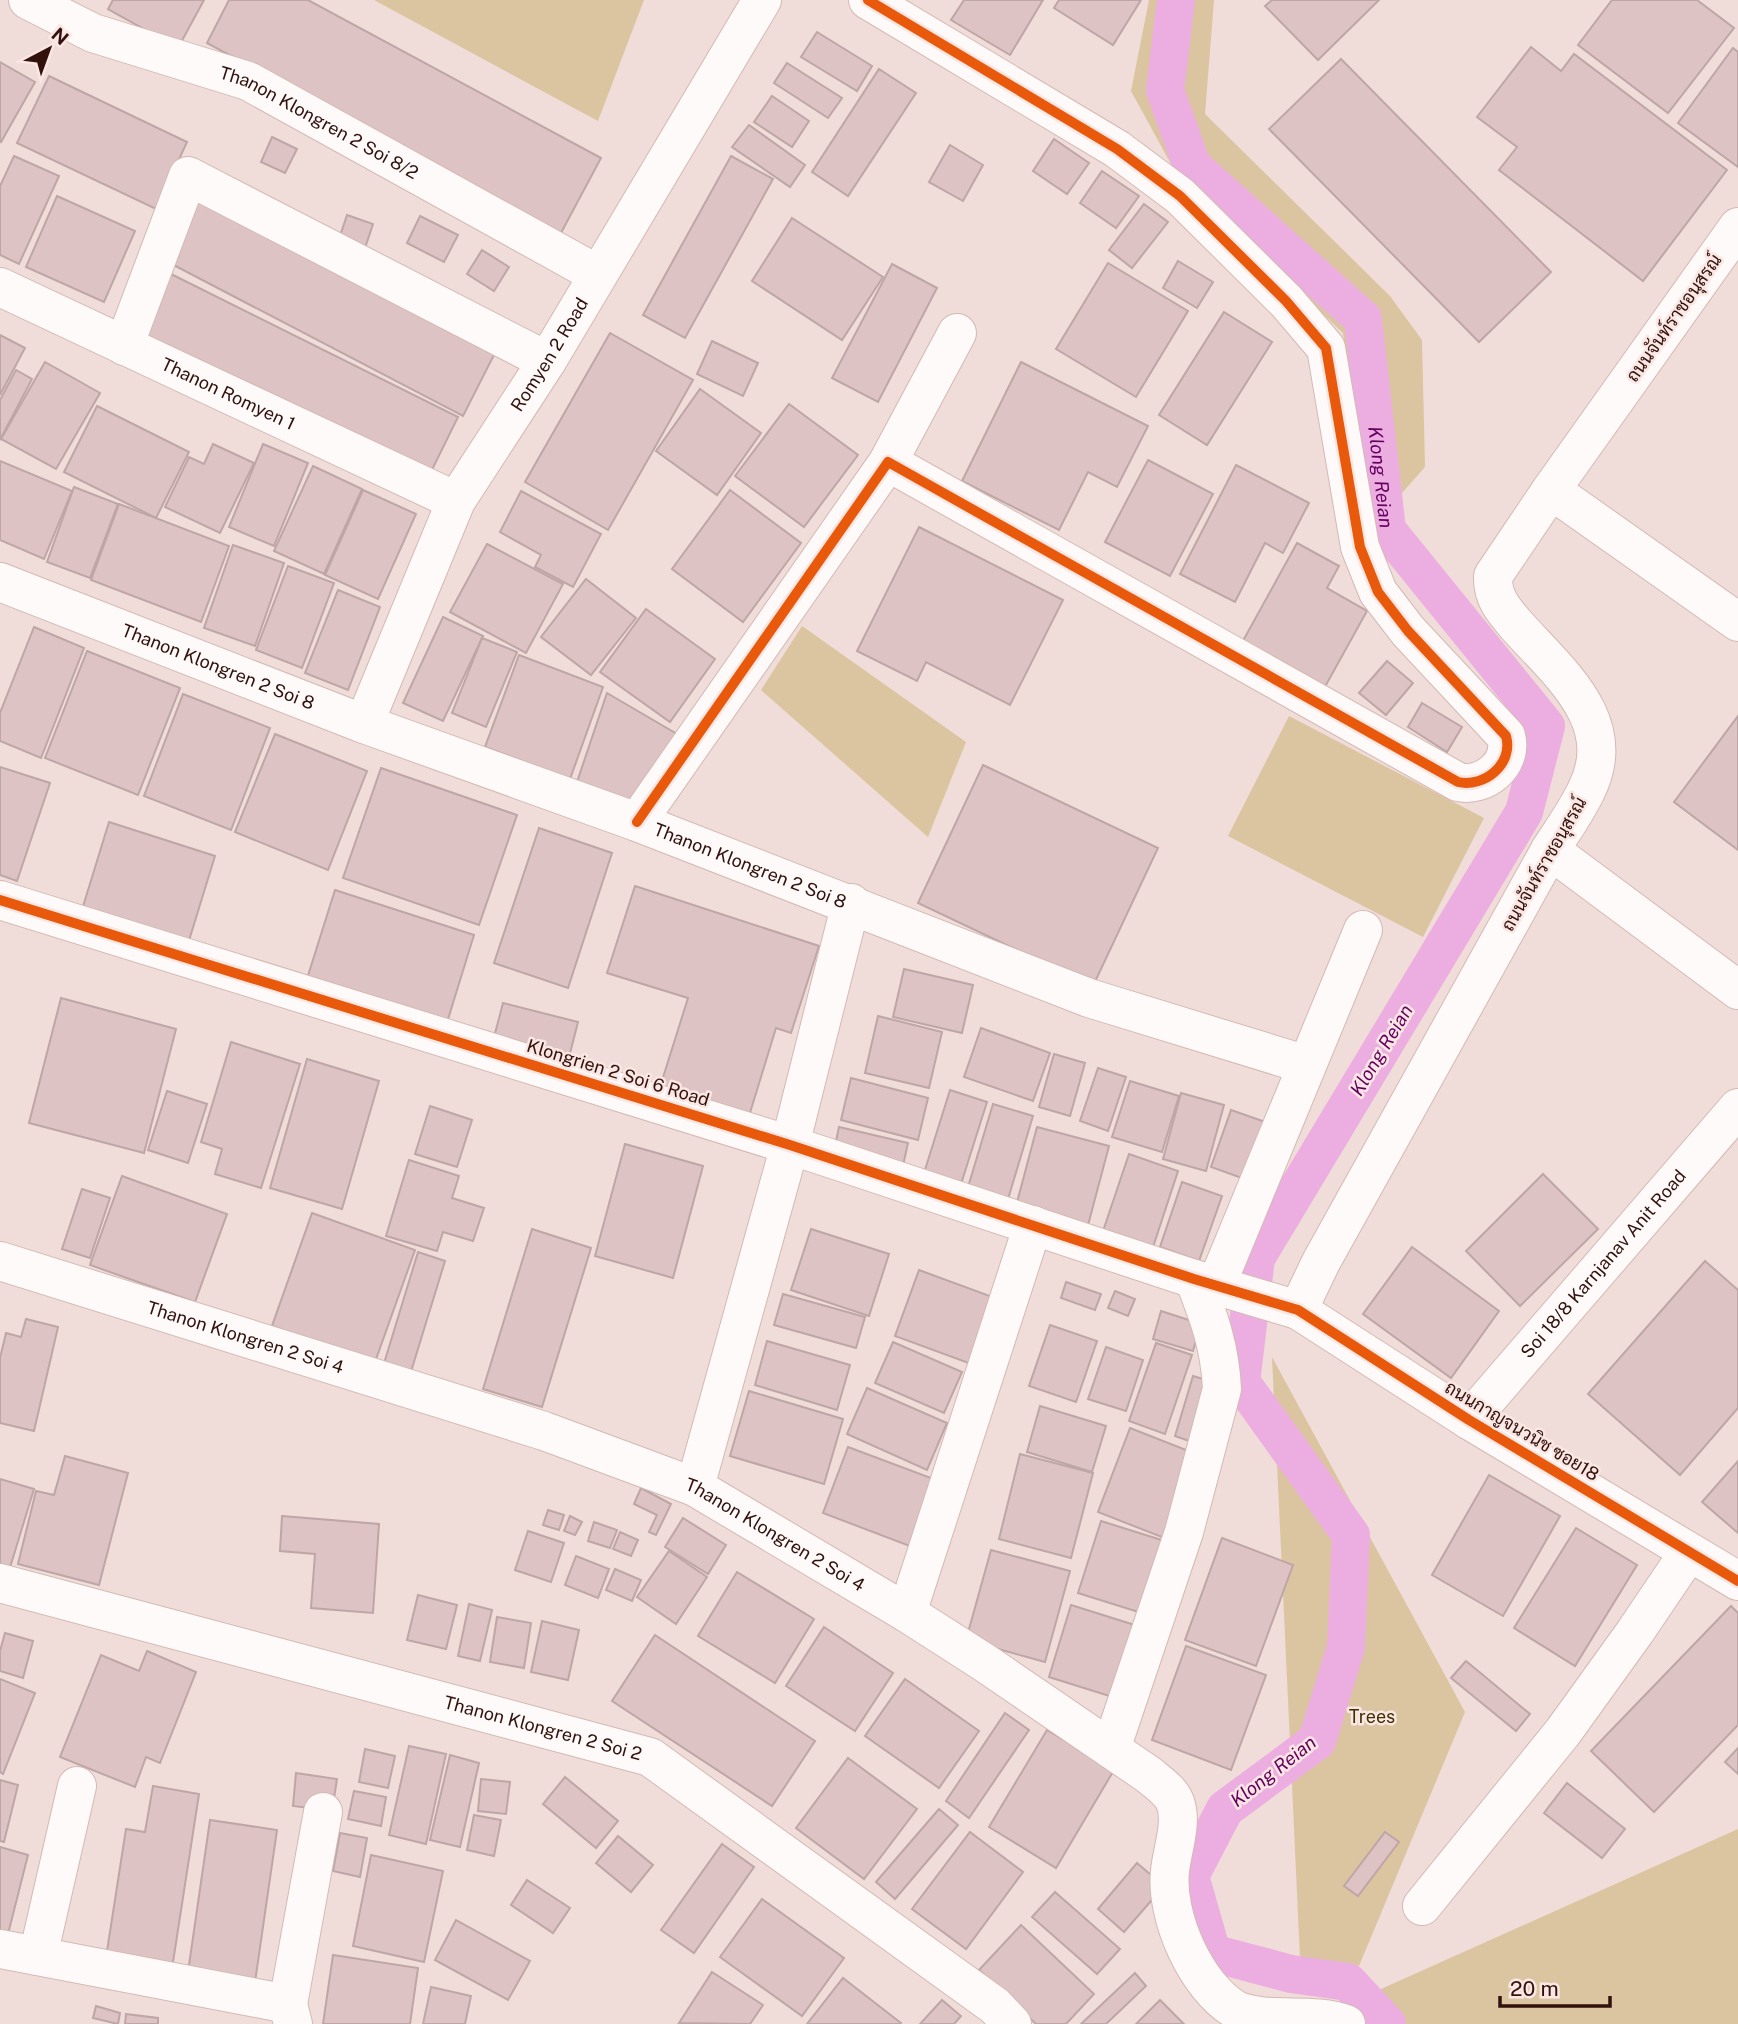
<svg xmlns="http://www.w3.org/2000/svg" width="1738" height="2024" viewBox="0 0 1738 2024" font-family="'Public Sans',Sarabun,sans-serif">
  <rect width="100%" height="100%" fill="#f0dcd8"/>
  <!-- green -->
  <g fill="#dbc5a1">
    <polygon points="374,0 644,0 598,121"/>
    <polygon points="1149,0 1214,0 1205,114 1390,296 1422,340 1425,467 1370,529 1343,333 1177,175 1131,91"/>
    <polygon points="802,626 966,742 928,837 761,690"/>
    <polygon points="1289,716 1484,818 1423,937 1228,836"/>
    <polygon points="1272,1357 1465,1712 1359,1966 1300,1957"/>
    <polygon points="1738,1829 1738,2024 1377,2024 1352,2002"/>
  </g>
  <g fill="none" stroke-linecap="round" stroke-linejoin="round">
    <!-- canal -->
    <path stroke="#ecaee0" stroke-width="38" id="s1" d="M1176 0 1165 90 1192 166 1363 319 1387 530 1546 726 1524 812 1256 1258 1241 1382 1351 1535 1346 1647 1317 1741 1225 1809 1190 1876 1212 1953 1291 1974 1348 1982 1387 2024"/>
  </g>
  <!-- building -->
  <g fill="#dec3c4" stroke="#bea6a6" stroke-width="2">
    <polygon points="113,0 204,0 178,48 108,9"/>
    <polygon points="229,0 308,0 601,158 561,233 207,43"/>
    <polygon points="964,0 1043,0 1010,55 951,20"/>
    <polygon points="1059,0 1141,0 1113,45 1054,8"/>
    <polygon points="1272,0 1379,0 1318,60 1265,6"/>
    <polygon points="1612,0 1697,0 1734,28 1668,113 1578,45"/>
    <polygon points="817,32 872,66 857,91 801,57"/>
    <polygon points="1531,47 1561,71 1574,54 1727,170 1643,281 1499,170 1517,147 1477,117"/>
    <polygon points="1733,48 1738,52 1738,167 1678,123"/>
    <polygon points="1341,59 1551,272 1479,342 1269,129"/>
    <polygon points="0,62 35,82 1,142 0,141"/>
    <polygon points="787,63 842,98 828,118 774,83"/>
    <polygon points="879,69 916,93 848,196 812,172"/>
    <polygon points="49,76 187,142 156,209 17,143"/>
    <polygon points="772,96 809,121 792,147 754,122"/>
    <polygon points="749,125 805,165 790,187 732,147"/>
    <polygon points="272,137 297,149 285,173 261,162"/>
    <polygon points="1054,139 1089,163 1067,194 1033,171"/>
    <polygon points="950,145 983,165 963,201 929,182"/>
    <polygon points="14,156 59,176 19,264 0,255 0,186"/>
    <polygon points="731,156 773,179 685,338 643,315"/>
    <polygon points="1102,171 1139,196 1116,228 1080,203"/>
    <polygon points="199,193 497,349 463,416 164,260"/>
    <polygon points="57,196 135,231 104,302 26,267"/>
    <polygon points="1144,204 1168,222 1132,268 1109,250"/>
    <polygon points="347,215 373,224 364,251 338,242"/>
    <polygon points="420,216 458,235 444,262 407,243"/>
    <polygon points="792,218 883,277 842,340 752,281"/>
    <polygon points="482,250 509,267 494,291 467,274"/>
    <polygon points="1178,261 1213,282 1197,308 1163,288"/>
    <polygon points="1108,263 1188,311 1136,397 1056,349"/>
    <polygon points="892,264 937,288 878,402 832,378"/>
    <polygon points="169,273 458,417 427,480 138,335"/>
    <polygon points="1224,312 1272,342 1207,445 1159,415"/>
    <polygon points="610,333 693,380 608,530 525,482"/>
    <polygon points="0,335 25,348 0,395"/>
    <polygon points="712,341 758,363 743,396 697,374"/>
    <polygon points="45,362 100,393 56,469 1,439"/>
    <polygon points="1021,362 1148,426 1117,487 1088,472 1059,530 962,481"/>
    <polygon points="16,370 32,379 0,440 0,400"/>
    <polygon points="700,389 761,433 717,495 656,451"/>
    <polygon points="789,404 858,455 804,527 735,476"/>
    <polygon points="97,406 189,452 156,518 64,472"/>
    <polygon points="213,444 254,463 220,533 165,507 189,457 204,464"/>
    <polygon points="263,444 308,463 274,546 229,527"/>
    <polygon points="1148,460 1213,494 1170,576 1105,542"/>
    <polygon points="0,461 72,491 44,559 0,540"/>
    <polygon points="1236,465 1309,503 1283,553 1265,543 1235,602 1180,574"/>
    <polygon points="313,466 362,489 324,574 274,551"/>
    <polygon points="74,487 118,504 90,578 47,562"/>
    <polygon points="363,490 416,514 378,599 325,575"/>
    <polygon points="730,490 801,543 743,622 672,569"/>
    <polygon points="521,491 601,534 573,587 535,567 541,555 500,532"/>
    <polygon points="119,504 229,546 201,622 91,580"/>
    <polygon points="919,527 1063,600 1010,705 926,662 917,681 857,651"/>
    <polygon points="1297,543 1339,566 1327,588 1367,611 1321,694 1239,648"/>
    <polygon points="487,544 563,584 526,653 450,612"/>
    <polygon points="233,545 284,563 255,646 204,628"/>
    <polygon points="288,566 334,583 302,668 256,650"/>
    <polygon points="586,579 636,618 591,675 541,637"/>
    <polygon points="338,590 380,607 348,690 305,673"/>
    <polygon points="646,609 715,659 670,722 600,672"/>
    <polygon points="443,617 483,636 443,721 403,703"/>
    <polygon points="34,627 84,648 41,758 0,741 0,713"/>
    <polygon points="482,638 517,652 486,727 452,713"/>
    <polygon points="87,651 180,688 138,795 45,758"/>
    <polygon points="519,655 603,687 570,779 485,747"/>
    <polygon points="1387,661 1413,683 1386,715 1359,693"/>
    <polygon points="607,693 677,734 629,804 576,785"/>
    <polygon points="183,694 270,728 231,830 144,796"/>
    <polygon points="1422,703 1462,727 1447,752 1408,727"/>
    <polygon points="1738,716 1738,850 1674,802"/>
    <polygon points="275,734 367,771 328,870 235,832"/>
    <polygon points="983,765 1158,848 1093,986 918,903"/>
    <polygon points="0,767 50,783 17,881 0,875"/>
    <polygon points="381,768 517,815 479,925 343,878"/>
    <polygon points="109,822 215,856 187,947 81,913"/>
    <polygon points="539,828 612,853 568,988 494,963"/>
    <polygon points="635,886 819,946 791,1033 776,1028 749,1116 660,1087 688,998 607,973"/>
    <polygon points="335,890 474,935 445,1029 305,985"/>
    <polygon points="904,969 973,985 962,1033 893,1017"/>
    <polygon points="61,998 176,1029 144,1153 29,1123"/>
    <polygon points="503,1003 578,1022 568,1061 493,1041"/>
    <polygon points="878,1016 942,1032 929,1088 865,1073"/>
    <polygon points="981,1028 1050,1053 1033,1101 964,1077"/>
    <polygon points="231,1042 300,1064 261,1188 215,1174 222,1149 201,1142"/>
    <polygon points="1054,1054 1085,1063 1070,1116 1039,1107"/>
    <polygon points="307,1059 379,1081 342,1209 270,1188"/>
    <polygon points="1098,1068 1126,1077 1108,1131 1080,1121"/>
    <polygon points="851,1078 928,1098 918,1140 841,1120"/>
    <polygon points="1130,1081 1179,1096 1162,1152 1112,1137"/>
    <polygon points="950,1090 987,1102 961,1184 924,1173"/>
    <polygon points="167,1091 207,1104 188,1163 148,1150"/>
    <polygon points="1181,1093 1224,1105 1206,1171 1163,1159"/>
    <polygon points="993,1104 1033,1116 1008,1199 968,1187"/>
    <polygon points="430,1106 472,1120 457,1167 415,1154"/>
    <polygon points="1231,1110 1271,1124 1250,1181 1211,1167"/>
    <polygon points="839,1127 908,1143 902,1170 833,1155"/>
    <polygon points="1037,1127 1109,1146 1087,1229 1015,1210"/>
    <polygon points="625,1144 703,1166 673,1278 595,1256"/>
    <polygon points="1129,1154 1178,1171 1153,1247 1103,1231"/>
    <polygon points="409,1160 459,1176 452,1198 484,1208 473,1241 443,1232 437,1251 386,1236"/>
    <polygon points="1543,1174 1598,1229 1520,1306 1466,1251"/>
    <polygon points="122,1176 227,1214 195,1302 90,1265"/>
    <polygon points="1182,1182 1222,1196 1199,1261 1160,1247"/>
    <polygon points="82,1189 110,1198 90,1258 62,1249"/>
    <polygon points="312,1213 415,1250 375,1362 272,1326"/>
    <polygon points="532,1229 591,1248 542,1407 483,1389"/>
    <polygon points="811,1229 889,1254 869,1316 791,1290"/>
    <polygon points="1412,1247 1499,1311 1451,1378 1363,1314"/>
    <polygon points="418,1252 445,1261 409,1378 382,1370"/>
    <polygon points="1705,1261 1738,1290 1738,1408 1680,1475 1588,1394"/>
    <polygon points="919,1270 998,1299 974,1365 895,1336"/>
    <polygon points="1066,1282 1101,1294 1095,1310 1061,1298"/>
    <polygon points="1115,1291 1135,1299 1128,1316 1108,1308"/>
    <polygon points="783,1294 865,1317 856,1348 774,1325"/>
    <polygon points="1161,1311 1201,1324 1193,1351 1153,1339"/>
    <polygon points="26,1319 58,1327 34,1431 0,1423 0,1358 6,1333 21,1337"/>
    <polygon points="1050,1325 1097,1341 1076,1402 1029,1386"/>
    <polygon points="767,1341 850,1365 837,1410 755,1385"/>
    <polygon points="893,1342 962,1372 944,1413 875,1383"/>
    <polygon points="1156,1343 1192,1355 1165,1434 1129,1421"/>
    <polygon points="1106,1347 1143,1360 1126,1411 1088,1399"/>
    <polygon points="1193,1376 1216,1383 1198,1444 1175,1436"/>
    <polygon points="867,1388 947,1423 927,1470 847,1434"/>
    <polygon points="749,1391 843,1419 824,1484 730,1456"/>
    <polygon points="1040,1406 1106,1426 1092,1472 1027,1452"/>
    <polygon points="1130,1428 1204,1457 1172,1541 1098,1512"/>
    <polygon points="848,1447 939,1481 915,1548 823,1513"/>
    <polygon points="1020,1454 1093,1473 1071,1558 999,1539"/>
    <polygon points="65,1456 128,1473 99,1585 18,1564 36,1491 54,1495"/>
    <polygon points="1738,1461 1738,1533 1702,1502"/>
    <polygon points="1489,1475 1560,1516 1503,1616 1432,1575"/>
    <polygon points="0,1479 34,1489 8,1574 0,1571"/>
    <polygon points="641,1488 671,1504 656,1535 649,1532 657,1515 634,1504"/>
    <polygon points="548,1510 564,1515 559,1530 543,1525"/>
    <polygon points="282,1516 379,1524 373,1613 311,1608 315,1554 280,1551"/>
    <polygon points="570,1516 582,1522 575,1535 564,1531"/>
    <polygon points="683,1518 726,1545 708,1574 665,1547"/>
    <polygon points="1101,1521 1171,1543 1148,1615 1078,1593"/>
    <polygon points="594,1522 617,1530 610,1548 588,1541"/>
    <polygon points="1576,1528 1637,1565 1575,1666 1514,1628"/>
    <polygon points="528,1531 564,1543 551,1582 515,1570"/>
    <polygon points="620,1532 638,1540 631,1556 613,1549"/>
    <polygon points="1222,1538 1293,1565 1256,1666 1185,1640"/>
    <polygon points="991,1550 1070,1571 1045,1662 966,1640"/>
    <polygon points="669,1551 707,1577 676,1624 637,1597"/>
    <polygon points="576,1556 609,1569 598,1598 565,1585"/>
    <polygon points="615,1569 641,1580 632,1601 606,1590"/>
    <polygon points="737,1572 814,1619 775,1683 698,1636"/>
    <polygon points="418,1595 457,1605 446,1649 407,1640"/>
    <polygon points="469,1604 492,1610 480,1661 458,1656"/>
    <polygon points="1071,1605 1141,1627 1119,1699 1049,1677"/>
    <polygon points="1731,1606 1738,1613 1738,1725 1654,1812 1591,1751"/>
    <polygon points="497,1617 531,1623 524,1668 490,1662"/>
    <polygon points="542,1621 579,1630 568,1680 531,1672"/>
    <polygon points="824,1627 893,1673 855,1731 786,1686"/>
    <polygon points="5,1633 33,1641 23,1678 0,1671 0,1651"/>
    <polygon points="655,1635 815,1741 772,1806 612,1701"/>
    <polygon points="1186,1646 1266,1675 1231,1770 1152,1740"/>
    <polygon points="147,1651 196,1672 160,1763 146,1757 135,1787 60,1757 101,1655 139,1671"/>
    <polygon points="1466,1661 1530,1714 1516,1731 1451,1678"/>
    <polygon points="0,1679 35,1693 3,1774 0,1772"/>
    <polygon points="905,1679 979,1731 939,1788 865,1736"/>
    <polygon points="1005,1713 1029,1730 969,1818 946,1801"/>
    <polygon points="1047,1730 1114,1770 1056,1868 989,1827"/>
    <polygon points="409,1746 446,1754 426,1844 389,1835"/>
    <polygon points="1738,1748 1738,1774 1725,1762"/>
    <polygon points="365,1749 395,1756 388,1788 359,1782"/>
    <polygon points="450,1755 479,1763 460,1847 430,1840"/>
    <polygon points="848,1758 917,1809 864,1879 796,1828"/>
    <polygon points="296,1773 337,1779 332,1811 293,1806"/>
    <polygon points="565,1777 618,1821 596,1848 543,1804"/>
    <polygon points="481,1779 510,1782 506,1814 478,1811"/>
    <polygon points="0,1780 18,1785 4,1842 0,1841"/>
    <polygon points="1567,1783 1625,1829 1602,1858 1544,1813"/>
    <polygon points="153,1786 199,1794 171,1975 105,1964 126,1829 145,1832"/>
    <polygon points="354,1791 386,1797 381,1826 348,1819"/>
    <polygon points="939,1809 958,1825 895,1899 876,1882"/>
    <polygon points="474,1815 501,1820 494,1856 467,1850"/>
    <polygon points="210,1820 277,1830 254,1989 187,1979"/>
    <polygon points="970,1832 1023,1872 966,1949 912,1909"/>
    <polygon points="1385,1832 1399,1842 1358,1896 1344,1886"/>
    <polygon points="340,1833 367,1838 360,1877 333,1871"/>
    <polygon points="618,1836 653,1865 631,1892 596,1863"/>
    <polygon points="722,1844 754,1867 694,1953 661,1930"/>
    <polygon points="0,1847 28,1855 8,1934 0,1932"/>
    <polygon points="371,1855 443,1871 424,1962 353,1946"/>
    <polygon points="1137,1863 1164,1886 1124,1932 1098,1909"/>
    <polygon points="527,1880 570,1908 553,1933 511,1905"/>
    <polygon points="1055,1892 1120,1949 1097,1974 1032,1917"/>
    <polygon points="762,1899 844,1958 802,2016 720,1957"/>
    <polygon points="456,1920 530,1961 508,2000 435,1960"/>
    <polygon points="1021,1925 1094,1994 1066,2024 1036,2024 979,1970"/>
    <polygon points="333,1955 418,1968 410,2024 323,2024"/>
    <polygon points="712,1972 763,2005 750,2024 679,2023"/>
    <polygon points="1135,1973 1146,1986 1106,2024 1081,2024"/>
    <polygon points="843,1978 901,2023 900,2024 807,2024"/>
    <polygon points="431,1987 471,1996 465,2024 423,2024"/>
    <polygon points="942,2000 961,2016 954,2024 920,2024"/>
    <polygon points="1160,2000 1184,2024 1136,2024"/>
    <polygon points="96,2006 120,2013 118,2024 93,2018"/>
    <polygon points="126,2014 158,2018 158,2024 125,2024"/>
  </g>
  <g fill="none" stroke-linecap="round" stroke-linejoin="round">
    <!-- minor casing -->
    <g stroke="#d4b9b4" stroke-width="40">
      <g id="minor">
        <path id="s2" d="M28 0 93 33 248 81 597 274"/>
        <path id="s3" d="M0 287 456 501"/>
        <polyline points="124,346 188,176 547,361"/>
        <polyline points="888,462 957,333"/>
        <polyline points="1551,490 1738,622"/>
        <path id="s4" d="M0 582 364 724 637 822 1089 998 1307 1065"/>
        <path id="s5" d="M364 724 456 501 547 361 762 0"/>
        <path d="M637 822 888 462 1458 782C1484 788 1514 764 1506 736L1408 631 1378 592 1360 547 1326 348 1286 301 1180 196 1117 149 868 0"/>
        <polyline points="1550,850 1738,990"/>
        <polyline points="0,900 790,1145 1194,1279 1298,1310 1469,1420 1738,1581"/>
        <path id="s6" d="M0 1261 544 1431 695 1487 907 1613 985 1663 1149 1775C1158 1783 1170 1790 1175 1802 1183 1822 1172 1850 1170 1871 1165 1916 1196 1987 1236 2010 1269 2024 1311 2011 1346 2024"/>
        <polyline points="1216,1286 1363,930"/>
        <path d="M1298 1310 1321 1262 1550 850C1562 831 1576 812 1586 791 1621 722 1560 674 1518 627 1504 611 1492 598 1493 576L1551 490 1738 227"/>
        <path id="s7" d="M1469 1420 1738 1108"/>
        <polyline points="695,1487 790,1145 851,903"/>
        <path id="s8" d="M0 1583 650 1757 995 2006 1012 2024"/>
        <polyline points="907,1613 1033,1225"/>
        <path d="M1111 1749 1184 1532 1222 1389C1220 1347 1209 1317 1194 1279"/>
        <polyline points="1422,1906 1563,1732 1635,1632 1689,1552"/>
        <polyline points="0,1949 288,2004 293,2024"/>
        <polyline points="38,1956 77,1786"/>
        <polyline points="288,2004 323,1812"/>
      </g>
    </g>
    <!-- minor -->
    <use href="#minor" stroke="#fdfaf9" stroke-width="38"/>
    <!-- cycleway casing -->
    <g stroke="#fae7e3" stroke-width="15">
      <g id="cycleway">
        <path d="M637 822 888 462 1458 782C1484 788 1514 764 1506 736L1408 631 1378 592 1360 547 1326 348 1286 301 1180 196 1117 149 868 0"/>
        <polyline points="0,900 790,1145 1194,1279 1298,1310 1469,1420 1738,1581"/>
      </g>
    </g>
    <!-- cycleway -->
    <use href="#cycleway" stroke="#e8590c" stroke-width="10"/>
  </g>
  <g text-anchor="middle" stroke-width="5" stroke-linejoin="round" paint-order="stroke">
    <!-- street labels -->
    <g font-size="18" fill="#33120d" stroke="#fae7e3">
      <text dy="6" stroke="none"><textPath href="#s2" startOffset="317">Thanon Klongren 2 Soi 8/2</textPath></text>
      <text transform="translate(1674 318) rotate(-55)" y="6">ถนนจันท์ราชอนุสรณ์</text>
      <text dy="6" stroke="none"><textPath href="#s5" startOffset="415">Romyen 2 Road</textPath></text>
      <text dy="6" stroke="none"><textPath href="#s3" startOffset="252">Thanon Romyen 1</textPath></text>
      <text dy="6" stroke="none"><textPath href="#s4" startOffset="234">Thanon Klongren 2 Soi 8</textPath></text>
      <text transform="translate(1544 864) rotate(-60)" y="6">ถนนจันท์ราชอนุสรณ์</text>
      <text dy="6" stroke="none"><textPath href="#s4" startOffset="802">Thanon Klongren 2 Soi 8</textPath></text>
      <text transform="translate(618 1073) rotate(17)" y="6">Klongrien 2 Soi 6 Road</text>
      <text dy="6" stroke="none"><textPath href="#s7" startOffset="206">Soi 18/8 Karnjanav Anit Road</textPath></text>
      <text dy="6" stroke="none"><textPath href="#s6" startOffset="257">Thanon Klongren 2 Soi 4</textPath></text>
      <text transform="translate(1522 1431) rotate(31)" y="6">ถนนกาญจนวนิช ซอย18</text>
      <text dy="6" stroke="none"><textPath href="#s6" startOffset="824">Thanon Klongren 2 Soi 4</textPath></text>
      <text dy="6" stroke="none"><textPath href="#s8" startOffset="562">Thanon Klongren 2 Soi 2</textPath></text>
    </g>
    <!-- park labels -->
    <g font-size="18" fill="#3f3000" stroke="#fae7e3">
      <text x="1372" y="1723">Trees</text>
    </g>
    <!-- water labels -->
    <g font-size="19" font-style="italic" fill="#660062" stroke="#fae7e3">
      <text dy="7" stroke="none"><textPath href="#s1" startOffset="560">Klong Reian</textPath></text>
      <text transform="translate(1381 1050) rotate(-59)" y="7">Klong Reian</text>
      <text transform="translate(1273 1771) rotate(-38)" y="7">Klong Reian</text>
    </g>
  </g>
  <!-- north arrow -->
  <g transform="translate(49 49) rotate(41)" stroke="#fae7e3" stroke-width="5" paint-order="stroke">
  <path d="M0-5L12 26L0 18L-12 26Z" fill="#33120d"/>
  <text y="-10" font-size="19" font-weight="bold" text-anchor="middle" fill="#33120d">N</text>
  </g>
  <!-- scale -->
  <path d="M1500 1996v10h110v-10" fill="none" stroke="#33120d" stroke-width="3.5"/>
  <text x="1510" y="1996" font-size="21" fill="#33120d" stroke="#fae7e3" stroke-width="5" paint-order="stroke">20 m</text>
</svg>
